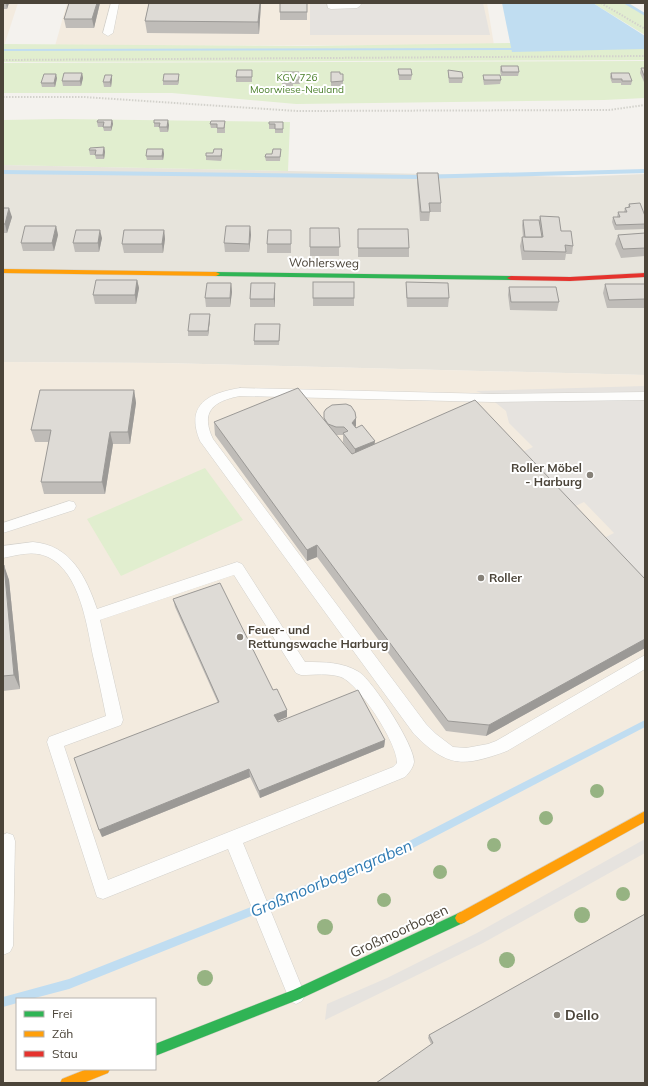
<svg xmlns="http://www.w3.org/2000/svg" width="648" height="1086" viewBox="0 0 648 1086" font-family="Mulish,sans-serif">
  <rect width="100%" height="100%" fill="#f4f2ee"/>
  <!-- residential -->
  <polygon fill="#e7e4dc" points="3,165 574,177 645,174 645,375 162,363 3,362"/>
  <!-- commercial -->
  <g fill="#f3ebdf" fill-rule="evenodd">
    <polygon points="3,3 18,3 4,46 3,46"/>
    <polygon points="67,3 487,3 494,45 55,46"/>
    <path d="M3 362 162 363 645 375V1083H3ZM17 999H155V1069H17Z"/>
  </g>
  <!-- green -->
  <g fill="#e1eecf">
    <polygon points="593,3 629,3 645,14 645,35"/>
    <polygon points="509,43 645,49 645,60 3,62 3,44 307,46"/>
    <polygon points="645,61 645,98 604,100 296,104 172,93 3,93 3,63"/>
    <polygon points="61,119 290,122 288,171 3,165 3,120"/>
    <polygon points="205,468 243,520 121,576 87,519"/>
  </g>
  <!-- parking -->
  <g fill="#e6e3df">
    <polygon points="310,3 483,3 490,35 310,35"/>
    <polygon points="645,386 645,592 598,541 614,533 584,502 567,510 516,455 533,447 509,423 506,411 486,395 476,391"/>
    <polygon points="645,839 645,853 561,900 483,943 325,1020 327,1004 387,978 477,933"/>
  </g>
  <!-- water -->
  <polygon fill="#c0ddf1" points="502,3 593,3 645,36 645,49 512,52"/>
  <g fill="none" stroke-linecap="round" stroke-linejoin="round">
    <!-- stream -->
    <g fill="#c0ddf1" fill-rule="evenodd">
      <polygon points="623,3 628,3 645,13 645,16"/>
      <polygon points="523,48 523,49 521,50 3,51 3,49"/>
      <polygon points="645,169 645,173 419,179 3,174 3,170 419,175"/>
      <polygon points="645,720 645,727 388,861 69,989 31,999 17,999 17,1003 3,1007 3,997 69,979 382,855"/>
    </g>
    <!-- lane casing -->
    <g stroke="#d2d0cb" stroke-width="1">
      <g id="lane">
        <polygon points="111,3 119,3 113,33 108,36 103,33"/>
        <polygon points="327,3 360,3 361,5 357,8 331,9 328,8"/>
        <path d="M240 388 492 394 645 392V400L492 402 240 396C213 401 200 412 213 439L426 724 436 734 453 747 466 748 488 744 496 741 645 655V669L507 751C463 767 448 768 414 734L200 441C185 405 208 393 240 388Z"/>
        <polygon points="69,501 74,502 76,506 74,510 3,533 3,523"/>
        <path d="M33 542C71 545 86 577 97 609L237 562 242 564 305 662C324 662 343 662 359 672 373 681 415 746 414 762 413 768 409 773 405 777L243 843 305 995 302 1001 296 1004 290 1001 228 849 103 899 97 897 47 742 49 737 106 716C102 696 98 676 93 656 87 626 80 572 48 557 33 550 18 555 3 558V546ZM234 575 296 673 301 675C314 675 329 673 341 677 359 684 398 744 397 763L393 767 108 880 64 746 121 725 123 720 100 620Z"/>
        <polygon points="7,833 13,835 15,841 13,946 10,952 3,955 3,835"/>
      </g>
    </g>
    <!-- fast casing -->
    <g stroke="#d3cfc5" stroke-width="1">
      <g id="fast">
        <polygon points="213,272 511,276 515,278 511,280 216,276 212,274"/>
        <polygon points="461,912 465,914 467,918 465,922 300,999 155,1056 155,1044 293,990"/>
      </g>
    </g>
    <!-- slow casing -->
    <g stroke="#d3cfc5" stroke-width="1">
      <g id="slow">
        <polygon points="3,269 216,272 220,274 216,276 3,273"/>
        <polygon points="645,811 645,822 465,922 461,924 457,922 455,918 457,914"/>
        <polygon points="87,1069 110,1069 108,1073 83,1083 60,1083 62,1079"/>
      </g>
    </g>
    <!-- jam casing -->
    <g stroke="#d3cfc5" stroke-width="1">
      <polygon id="jam" points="645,273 645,277 570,281 511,280 507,278 511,276 570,277"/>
    </g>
    <!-- path -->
    <g stroke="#d3d2cc" stroke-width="2" stroke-dasharray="1.5 1.5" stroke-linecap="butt">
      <polyline points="601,3 645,29"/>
      <polyline points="3,60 645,56"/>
      <polyline points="3,97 84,97 297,111 609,110 645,105"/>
    </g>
    <!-- lane -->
    <use href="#lane" fill="#fdfdfc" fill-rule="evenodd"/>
    <!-- fast -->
    <use href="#fast" fill="#30b455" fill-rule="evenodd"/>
    <!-- slow -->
    <use href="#slow" fill="#ff9f0a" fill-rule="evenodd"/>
    <!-- jam -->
    <use href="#jam" fill="#e5322d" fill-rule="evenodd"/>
  </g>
  <!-- trees -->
  <g fill="#96b382">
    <circle cx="597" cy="791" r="7"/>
    <circle cx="546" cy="818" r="7"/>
    <circle cx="494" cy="845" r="7"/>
    <circle cx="440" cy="872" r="7"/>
    <circle cx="623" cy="894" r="7"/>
    <circle cx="384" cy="900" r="7"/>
    <circle cx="582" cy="915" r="8"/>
    <circle cx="325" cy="927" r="8"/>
    <circle cx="507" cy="960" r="8"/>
    <circle cx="205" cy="978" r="8"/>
  </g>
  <!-- wall -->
  <g fill="#bfbcb8" fill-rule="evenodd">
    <polygon points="3,3 9,3 7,9 3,9"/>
    <polygon points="69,3 100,3 94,28 66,28 64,19"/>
    <polygon points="149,3 261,3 259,34 147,33 145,21"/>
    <polygon points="307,3 307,20 280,20 280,12"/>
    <polygon points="501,66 519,72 518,76 501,76 500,70"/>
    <polygon points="641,68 645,68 645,82 644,82 640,73"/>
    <polygon points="398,69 412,75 411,80 399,80"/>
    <polygon points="252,70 252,82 236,82 236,77"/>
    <polygon points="448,70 463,78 462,83 449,83 448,74"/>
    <polygon points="282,72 299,72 300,84 293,84 293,86 282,87"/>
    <polygon points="331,72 340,74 343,74 343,86 331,86"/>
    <polygon points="82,73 83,78 81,86 63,86 62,81"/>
    <polygon points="611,73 632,81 631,85 621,85 621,83 612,83 610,77"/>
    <polygon points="112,75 112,79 111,87 104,87 103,82"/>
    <polygon points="483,75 501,80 500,84 484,85 483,79"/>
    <polygon points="57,78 55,87 42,87 41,83"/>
    <polygon points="179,78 178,85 163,85 163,81"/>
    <polygon points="112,120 113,124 111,131 104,131 103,127 98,127 97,122"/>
    <polygon points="154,120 169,125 168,132 160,132 159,127 154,127"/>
    <polygon points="225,121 225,133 217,133 217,128 211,128 210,124"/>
    <polygon points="269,122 283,126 283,133 275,133 275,129 269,129"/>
    <polygon points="104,147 105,152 104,159 96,159 95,155 90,155 89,150"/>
    <polygon points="163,149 164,154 163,160 147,160 146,156"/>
    <polygon points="281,149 280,161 266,161 265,157 272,154"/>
    <polygon points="222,153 221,161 206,160 206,156"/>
    <polygon points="417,173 441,203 441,212 430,212 429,221 420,221 417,182"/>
    <polygon points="629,204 645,216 645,229 615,230 612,222 613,217 617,217 618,212 624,212 625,208 628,207"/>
    <polygon points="3,208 12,217 7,233 3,233"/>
    <polygon points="540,216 561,231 573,246 572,254 566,254 565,260 522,260 520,246 522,237 523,237 522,225 523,220 539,220"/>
    <polygon points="56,226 58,235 54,251 23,251 21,243"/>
    <polygon points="250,226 251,235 249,252 225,252 224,243"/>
    <rect x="310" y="228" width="29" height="28"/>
    <polygon points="358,229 409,248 409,257 358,257"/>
    <polygon points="164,230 165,239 163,253 124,253 122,244"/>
    <polygon points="291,230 291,253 267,253 267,244"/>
    <polygon points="645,233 645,256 621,258 615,244 618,235"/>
    <polygon points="102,238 99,252 75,252 73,243"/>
    <polygon points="137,280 139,288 136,304 95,304 93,295"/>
    <polygon points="313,282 354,298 354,306 313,306"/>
    <polygon points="406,282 449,298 448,307 407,307 406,291"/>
    <polygon points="231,283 232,292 230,307 206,307 205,298"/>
    <polygon points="275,283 275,307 250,307 250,299"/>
    <polygon points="605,284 645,284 645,308 607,308 603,293"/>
    <polygon points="509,287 559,302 557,311 510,310 508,295"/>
    <polygon points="210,319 208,336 188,336 188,331"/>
    <polygon points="280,329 279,345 254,345 254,341"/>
    <polygon points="134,390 136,403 130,444 113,444 105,494 44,494 41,482 49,442 35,442 31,430"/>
    <path d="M324 412 356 418 355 427 374 444 645 579V648L486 736 446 731 317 557 307 561 215 435 214 422 324 420ZM336 435H343V442L352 454Z"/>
    <polygon points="3,565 9,580 20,689 3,691"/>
    <polygon points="173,599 273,690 287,710 287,717 277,721 278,722 385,740 384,747 260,798 250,777 102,837 218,703 175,607"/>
    <polygon points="645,914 431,1044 428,1038 429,1035"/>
  </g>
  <!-- shaded-wall -->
  <g fill="#9b9996">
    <polygon points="6,3 9,3 7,9"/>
    <polygon points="97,3 100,3 94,28 92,19"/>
    <polygon points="260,3 261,3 259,34 258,22"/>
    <polygon points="82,73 83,78 81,86 80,81"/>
    <polygon points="56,74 57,78 55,87 54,83"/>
    <polygon points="179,74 179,78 178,85 178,81"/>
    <polygon points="112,75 112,79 111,87 110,82"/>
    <polygon points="112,120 113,124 111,131 111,127"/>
    <polygon points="168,120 169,125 168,132 167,127"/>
    <polygon points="104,147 105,152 104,159 103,155"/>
    <polygon points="163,149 164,154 163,160 162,156"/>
    <polygon points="222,149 222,153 221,161 221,156"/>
    <polygon points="9,208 12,217 7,233 5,224"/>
    <polygon points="56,226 58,235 54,251 52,243"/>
    <polygon points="250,226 251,235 249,252 249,244"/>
    <polygon points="100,230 102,238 99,252 98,243"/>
    <polygon points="164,230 165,239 163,253 162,244"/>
    <polygon points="137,280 139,288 136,304 135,295"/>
    <polygon points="231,283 232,292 230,307 230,298"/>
    <polygon points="275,283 275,307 274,299"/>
    <polygon points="210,314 210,319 208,336 208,331"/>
    <polygon points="3,378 4,383 3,387"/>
    <polygon points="134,390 136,403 130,444 128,432"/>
    <polygon points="356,418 356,426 352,432 352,423"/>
    <polygon points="110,432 113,444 105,494 102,482"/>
    <polygon points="375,441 374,449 355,458 355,449"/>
    <polygon points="317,545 317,557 307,561 307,550"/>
    <polygon points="4,565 9,580 20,689 14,675"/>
    <polygon points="645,639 645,648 486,736 489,725"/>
    <polygon points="287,710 287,717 275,722 274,715"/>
    <polygon points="385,740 384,747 260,798 259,791"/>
    <polygon points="249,769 250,777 102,837 99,830"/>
  </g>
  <!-- building -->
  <g fill="#dedbd6" stroke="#9b9996">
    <polygon points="69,3 97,3 92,19 64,19"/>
    <polygon points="149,3 260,3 258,22 145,21"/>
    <rect x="280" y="3" width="27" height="9"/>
    <polygon points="501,66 518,66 519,72 502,72"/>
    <polygon points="641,68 645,68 645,78"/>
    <polygon points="398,69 411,69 412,75 399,75"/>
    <polygon points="237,70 252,70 252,77 236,77"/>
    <polygon points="448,70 462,72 463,78 449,78"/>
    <polygon points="282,72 299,72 299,80 292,80 293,82 282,82"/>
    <polygon points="331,72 340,72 340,74 343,74 343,81 331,82"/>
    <polygon points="64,73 82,73 80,81 62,81"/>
    <polygon points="611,73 629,73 632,81 622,81 622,79 612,79"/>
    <polygon points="44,74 56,74 54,83 41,83"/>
    <polygon points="164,74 179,74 178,81 163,81"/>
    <polygon points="105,75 112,75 110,82 103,82"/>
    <polygon points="483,75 500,75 501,80 484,80"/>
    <polygon points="98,120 112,120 111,127 103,127 104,122 97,122"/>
    <polygon points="154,120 168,120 167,127 159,127 160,123 154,123"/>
    <polygon points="211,121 225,121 224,128 217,128 217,124 210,124"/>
    <polygon points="269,122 283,122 283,129 275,129 275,124 269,124"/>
    <polygon points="104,147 103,155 95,155 96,150 89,150 90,148"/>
    <polygon points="147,149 163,149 162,156 146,156"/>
    <polygon points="214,149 222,149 221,156 206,156 206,153 213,153"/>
    <polygon points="273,149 281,149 280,157 265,157 266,154 272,154"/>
    <polygon points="417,173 438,173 441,203 429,203 430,212 421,212"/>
    <polygon points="640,203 645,216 645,224 616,225 613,217 620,217 618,212 627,212 625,208 630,207 629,204"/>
    <polygon points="3,208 9,208 5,224 3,224"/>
    <polygon points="540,216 559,217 561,231 571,231 573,246 565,245 566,252 524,251 522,237 543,237"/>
    <polygon points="523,220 539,220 542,237 525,237"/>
    <polygon points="25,226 56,226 52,243 21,243"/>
    <polygon points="226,226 250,226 249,244 224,243"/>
    <polygon points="310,228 339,228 340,247 310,247"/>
    <polygon points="358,229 408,229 409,248 358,248"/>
    <polygon points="76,230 100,230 98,243 73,243"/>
    <polygon points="124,230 164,230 162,244 122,244"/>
    <polygon points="268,230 291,230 291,244 267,244"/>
    <polygon points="645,233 645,248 623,249 618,235"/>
    <polygon points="96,280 137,280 135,295 93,295"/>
    <rect x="313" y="282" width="41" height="16"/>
    <polygon points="406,282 448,283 449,298 407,298"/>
    <polygon points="207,283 231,283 230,298 205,298"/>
    <polygon points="251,283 275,283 274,299 250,299"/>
    <polygon points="605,284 645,284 645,299 609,300"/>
    <polygon points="509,287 556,287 559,302 511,302"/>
    <polygon points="190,314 210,314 208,331 188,331"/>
    <polygon points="255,324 280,324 279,341 254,341"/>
    <polygon points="298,388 352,454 475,400 645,579 645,639 489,725 448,721 317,545 307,550 214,422"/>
    <polygon points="40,390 134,390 128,432 110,432 102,482 41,482 51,430 31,430"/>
    <polygon points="346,404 351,406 355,412 356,418 352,423 356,428 362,425 375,441 355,449 343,433 348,431 344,427 336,427 328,424 324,418 324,412 326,409 332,405"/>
    <polygon points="3,565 4,565 14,675 3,676"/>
    <polygon points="220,583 273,690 277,689 287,710 274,715 278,722 358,690 385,740 259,791 249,769 99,830 74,758 219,702 173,599"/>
    <polygon points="645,914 645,1083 376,1083 433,1043 429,1035"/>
  </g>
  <!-- markers -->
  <g fill="#868178" stroke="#fff" stroke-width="1.5">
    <circle cx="590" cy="475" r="4"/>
    <circle cx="481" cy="578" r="4"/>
    <circle cx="240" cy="637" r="4"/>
    <circle cx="557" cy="1015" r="4"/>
  </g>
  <g text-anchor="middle" stroke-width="4" stroke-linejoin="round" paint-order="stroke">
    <!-- far-park labels -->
    <g font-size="10" fill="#4a7f2a" stroke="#fff">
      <text x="297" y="81">KGV 726<tspan x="297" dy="12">Moorwiese-Neuland</tspan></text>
    </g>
    <!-- street labels -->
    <g font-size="12" fill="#4b4439" stroke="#fff">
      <text transform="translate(324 263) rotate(1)" y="4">Wohlersweg</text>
    </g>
    <!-- poi labels -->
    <g font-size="12" font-weight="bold" fill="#4b4439" stroke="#fff" text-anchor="start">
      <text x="582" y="472" text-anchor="end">Roller Möbel<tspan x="582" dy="14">- Harburg</tspan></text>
      <text x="489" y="582">Roller</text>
      <text x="248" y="634">Feuer- und<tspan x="248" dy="14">Rettungswache Harburg</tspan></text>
    </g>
    <!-- near-street labels -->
    <g font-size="14" fill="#4b4439" stroke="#fff">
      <text transform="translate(399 931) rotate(-25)" y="5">Großmoorbogen</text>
    </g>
    <!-- near-poi labels -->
    <g font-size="14" font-weight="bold" fill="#4b4439" stroke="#fff" text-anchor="start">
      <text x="565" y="1020">Dello</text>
    </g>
    <!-- near-water labels -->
    <g font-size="16" font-style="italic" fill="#2e7ab2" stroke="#fff">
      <text transform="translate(331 878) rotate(-23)" y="6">Großmoorbogengraben</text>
    </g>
  </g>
  <!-- border -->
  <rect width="648" height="1086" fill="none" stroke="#4b4439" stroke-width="8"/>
  <!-- legend -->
  <rect x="16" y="998" width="140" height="72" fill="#ffffff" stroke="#b7b4b0"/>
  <rect x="24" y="1011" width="20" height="6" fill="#30b455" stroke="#b7b4b0"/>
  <text x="52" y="1018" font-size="12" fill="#4b4439">Frei</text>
  <rect x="24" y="1031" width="20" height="6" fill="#ff9f0a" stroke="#b7b4b0"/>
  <text x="52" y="1038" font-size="12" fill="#4b4439">Zäh</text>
  <rect x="24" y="1051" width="20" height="6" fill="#e5322d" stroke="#b7b4b0"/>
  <text x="52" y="1058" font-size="12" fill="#4b4439">Stau</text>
</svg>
